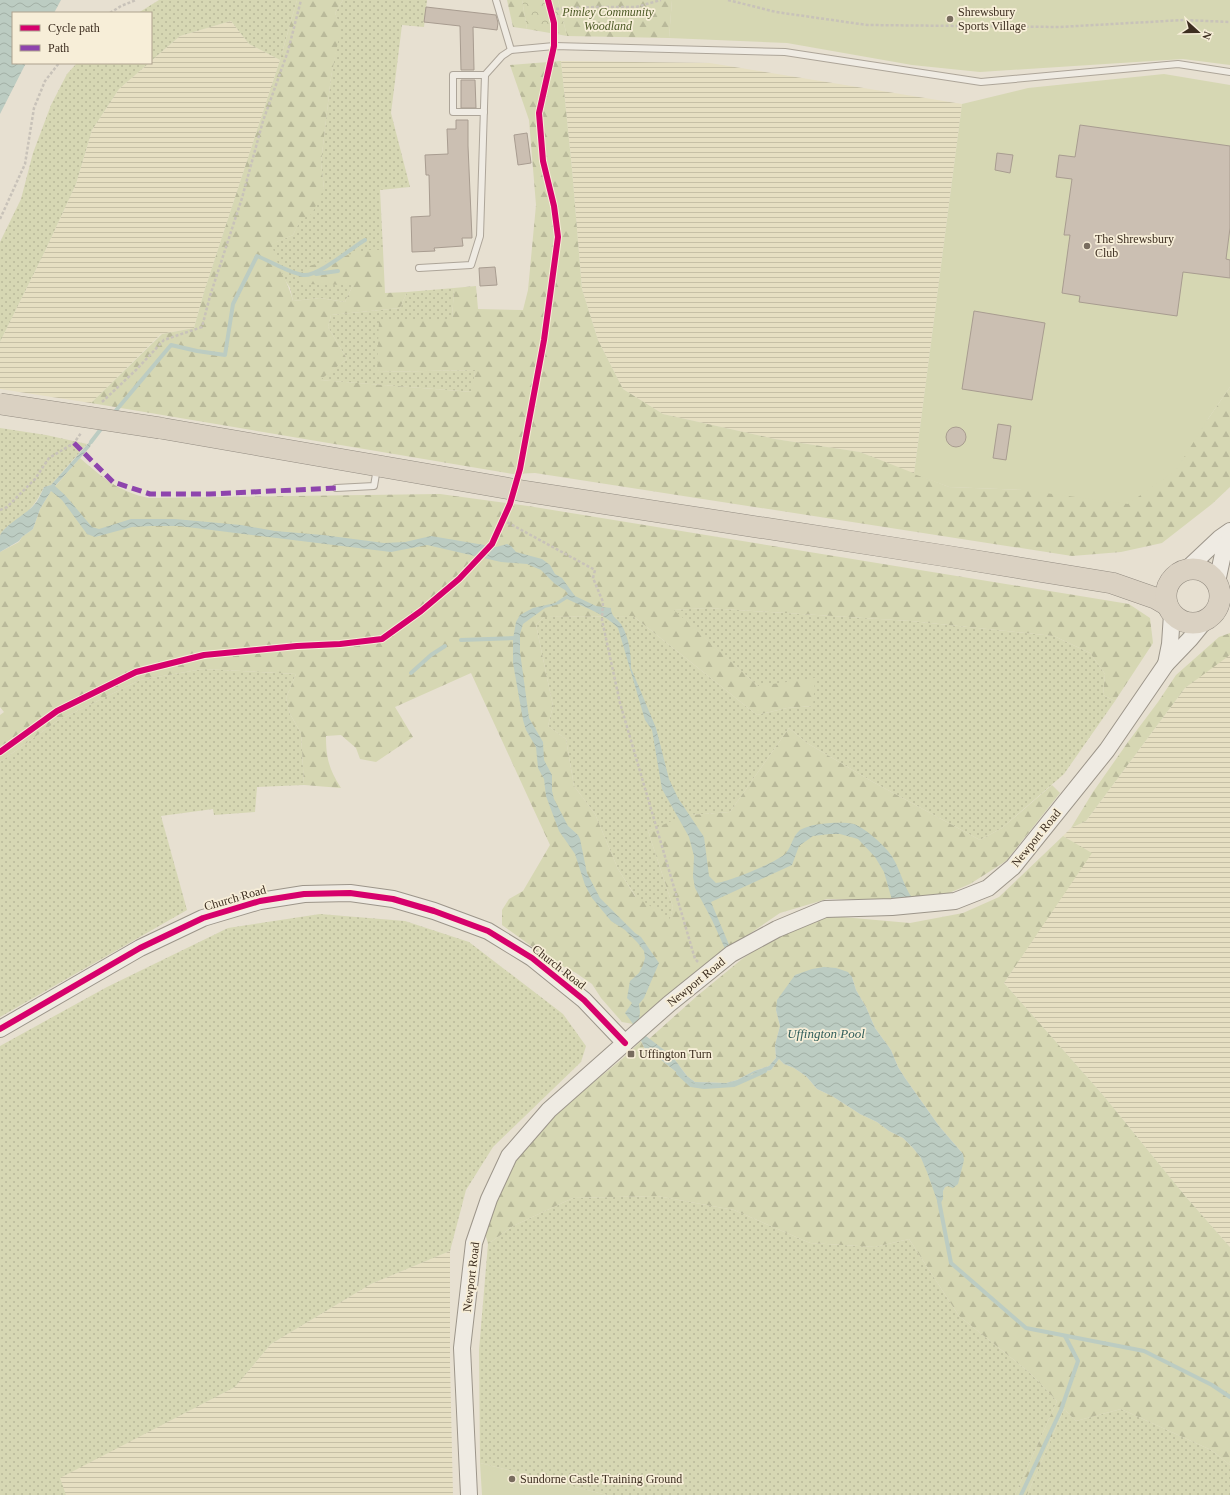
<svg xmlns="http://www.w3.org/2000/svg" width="1230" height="1495" viewBox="0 0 1230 1495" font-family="Georgia,serif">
  <defs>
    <pattern id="farmland-rules" width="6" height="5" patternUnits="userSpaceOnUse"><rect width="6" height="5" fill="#e6dfc2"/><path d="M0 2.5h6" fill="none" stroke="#c6c0a6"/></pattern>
    <pattern id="grass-dots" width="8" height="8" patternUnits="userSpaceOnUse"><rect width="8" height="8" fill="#d6d7b3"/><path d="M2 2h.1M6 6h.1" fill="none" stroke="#b9b99a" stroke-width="1.8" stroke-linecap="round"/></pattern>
    <pattern id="forest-firs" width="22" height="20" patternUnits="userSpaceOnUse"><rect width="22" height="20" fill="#d6d7b3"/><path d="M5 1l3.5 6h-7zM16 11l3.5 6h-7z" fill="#b9b99a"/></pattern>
    <pattern id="park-crowns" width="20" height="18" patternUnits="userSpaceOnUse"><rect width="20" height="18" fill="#d6d7b3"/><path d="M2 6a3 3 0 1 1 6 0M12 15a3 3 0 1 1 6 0" fill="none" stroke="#b9b99a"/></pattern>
    <pattern id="water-waves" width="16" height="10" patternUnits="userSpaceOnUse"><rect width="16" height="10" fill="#bcccc2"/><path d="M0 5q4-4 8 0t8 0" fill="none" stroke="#a2b0a6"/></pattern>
  </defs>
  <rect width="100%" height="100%" fill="#e7e0d1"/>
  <!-- farmland -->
  <g fill="url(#farmland-rules)">
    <polygon points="231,21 249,44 280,60 204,292 194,328 161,334 91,403 0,389 0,342 46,249 76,184 92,130 119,89 149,63 151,63 151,61 180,36"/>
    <polygon points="561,61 710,63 962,104 914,474 860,452 775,439 663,414 623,389 598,340 582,289 572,169"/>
    <polygon points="1227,655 1230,655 1230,1247 1186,1197 1103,1095 1004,983 1091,853 1063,836 1071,828 1086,821 1185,688"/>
    <polygon points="450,1251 450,1364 453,1495 66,1495 59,1478 235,1387 271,1344 371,1284"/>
  </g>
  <!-- grass -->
  <g fill="url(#grass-dots)">
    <polygon points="159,0 297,0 280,60 249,44 231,21 180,36 151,61 151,13 138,13"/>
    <polygon points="343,0 427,0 424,27 402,25 391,113 410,187 380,190 383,250 366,250 353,285 345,302 320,298 293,301 290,288 279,270 271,244 293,235 301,218 324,188 321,163 331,77 340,27 335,13"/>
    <polygon points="77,63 149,63 119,89 92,130 76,184 46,249 0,342 0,242 21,199 33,153 51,105 67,74"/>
    <polygon points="454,288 452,320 377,372 475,370 473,392 319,380 347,359 328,327 331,315 400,308 407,292"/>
    <path d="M0 428 46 435 87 444 51 485 44 487C39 498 33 507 24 515 16 521 6 526 0 535Z"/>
    <polygon points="707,608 911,621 1054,636 1090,653 1105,674 1103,695 1115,701 1064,774 1002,828 980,840 873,782 807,743 789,728 730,812 690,815 648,831 673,907 670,920 638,900 618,869 595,814 574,786 566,739 548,726 553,706 536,625 544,617 633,616 757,715 787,708 813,706 758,686 673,610"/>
    <polygon points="203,669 296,674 286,698 290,714 301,733 304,785 257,787 255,812 214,815 213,809 161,816 187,910 0,1017 0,762 57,721 140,680"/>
    <polygon points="320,914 405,921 469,942 563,1014 586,1046 581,1062 493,1147 466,1190 450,1251 371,1284 271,1344 235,1387 60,1478 66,1495 0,1495 0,1046 107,987 228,928"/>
    <polygon points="657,1196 734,1210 810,1243 875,1247 909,1239 959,1316 1030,1373 1057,1401 1015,1495 607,1495 480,1463 479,1350 488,1244 513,1226 573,1198"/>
    <polygon points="1064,1409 1076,1421 1121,1409 1211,1450 1230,1465 1230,1495 1027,1495"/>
  </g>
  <!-- forest -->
  <g fill="url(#forest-firs)">
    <path d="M297 0H343L335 13 341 27 331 77 321 163 324 188 312 214 301 219 293 235 272 244C276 265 288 281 293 301L320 298 345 302 353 285 303 284 297 276 309 266 366 250H383L385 293 407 292 400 308 331 315 328 327 347 359 320 380 472 392 475 370 377 372 379 321 452 320 454 288 476 286 478 309 523 310 528 290 536 205 529 120 510 65 561 61 572 169 582 289 598 340 623 389 663 414 775 439 860 452 949 487 1023 490 1208 419 1230 387V487L1212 504 1162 543 1121 552 1072 556 535 473 513 474 91 403 162 334 194 328 204 292 280 60Z"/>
    <polygon points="507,0 522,0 527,29 513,27"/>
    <polygon points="558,0 672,0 669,38 567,36"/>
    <path d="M80 458C103 478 119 492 149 498L440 494 528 506 1129 604 1150 618 1153 643 1115 701 1103 695 1105 674 1090 653 1054 636 911 621 707 608 674 610 758 686 815 678 813 706 787 708 757 715 633 616 544 617 536 625 553 706 548 726 566 739 574 786 595 814 618 869 635 896 670 919 673 907 648 831 679 818 690 815 730 812 789 728 807 743 873 782 980 840 1002 828 1052 785 1060 793 1006 861 970 884 942 896 892 900 827 899 780 913 730 947 666 999 633 1024 622 1022 601 998 592 984 576 973 549 959 502 925V910L509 899 523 891 550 845 471 673 395 707 413 737 376 762 360 759 356 748 341 735 326 736C326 758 329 769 341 788L304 785 301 733 290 714 286 698 296 674 203 669 140 680 57 721 0 762V715L4 712 0 707V552L19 542 22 537 33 529 40 509 51 491Z"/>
    <polygon points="1230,633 1230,655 1185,688 1086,821 1071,828 1093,792 1128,742 1158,702 1176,675 1219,637"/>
    <polygon points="1063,836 1092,853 1004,983 1103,1095 1186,1197 1230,1247 1230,1465 1211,1450 1121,1409 1076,1421 1064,1409 1027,1495 1015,1495 1057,1401 1030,1373 959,1316 909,1239 875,1247 810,1243 734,1210 657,1196 573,1198 513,1226 488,1244 484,1230 487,1212 528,1136 622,1059 641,1041 647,1053 660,1059 690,1083 739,1084 752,1074 771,1070 779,1059 784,1064 794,1068 806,1076 817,1089 832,1096 860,1114 877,1122 889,1131 903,1138 913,1148 921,1158 943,1199 943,1191 945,1187 948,1186 963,1154 939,1126 905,1078 898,1067 891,1050 875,1028 866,1007 856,990 852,977 776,1010 780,1026 775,1045 776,1058 769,1066 754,1071 737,1080 726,1083 695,1082 687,1076 672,1056 649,1039 697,996 742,959 782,932 831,916 910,923 963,913 999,897"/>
  </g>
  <!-- park -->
  <polygon fill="url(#park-crowns)" points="522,0 558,0 567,36 527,29"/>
  <!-- garden -->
  <g fill="#d6d7b3">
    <polygon points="672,0 1230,0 1230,65 1183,59 980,72 912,65 787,43 669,38"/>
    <polygon points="1164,74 1230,85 1230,387 1208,419 1176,470 1128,504 1023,490 949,487 914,474 962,104 1028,88"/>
    <polygon points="480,1463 607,1495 482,1495"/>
  </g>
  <!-- water -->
  <g fill="url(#water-waves)">
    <polygon points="0,0 61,0 54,13 13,13 13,63 26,63 0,114"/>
    <path d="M93 438 90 447 55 486 65 495 92 527 99 529 131 519H175L241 525 275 531 323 535 384 543 405 542 431 536 496 547 507 544 511 546 516 552 542 559 550 565 555 574 562 578 575 596 596 606 611 608C611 616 616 618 621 624 629 637 631 653 631 668L656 728 669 779 678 798 704 837 709 876 716 883C728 882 778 862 786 853 792 846 792 837 800 830 810 823 843 821 854 824 865 828 880 842 888 851 900 865 902 885 913 899L892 900 884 872 875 857 858 839 840 834H830L813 836 799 846 792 865 711 902 730 947 726 951 712 920 695 888 693 877 694 856 689 837 662 789 652 730 645 720 618 628C605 614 584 607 567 599L559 604 545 608 523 624 520 634V652L529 718 543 742 544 760 552 775V791L554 799 568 826 578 835 580 839 587 873 600 898 635 933 641 937 659 963 644 998 639 1004 640 1012 639 1020 646 1036 672 1056 687 1076 695 1082 726 1083 737 1080 754 1071 769 1066 776 1058 775 1045 780 1026 776 1010 777 1000 795 975 812 969 824 967 836 968 848 972 852 977 856 990 866 1007 875 1028 891 1050 898 1067 905 1078 939 1126 963 1154 964 1160 958 1184 953 1188 948 1186 945 1187 943 1191V1199L939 1206 927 1172 921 1158 913 1148 903 1138 889 1131 877 1122 860 1114 832 1096 817 1089 806 1076 794 1068 784 1064 779 1059 771 1070 752 1074 739 1084 702 1087 690 1083 660 1059 647 1053 633 1024 625 1013 632 1003 627 998 630 981 639 973 643 965 645 958 644 951 637 942 625 930 611 921 592 898 585 885 575 854 559 831 546 796 544 779 538 768 536 747 526 730 523 720 513 663V639L516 622 520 615 533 608 555 603 568 594 565 590 555 584 541 570 527 564 501 562 427 545 391 552 179 526H150L132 527 95 537 87 534 62 500 51 491 40 509 33 529 22 537 19 541 0 552C0 547 0 541 0 536 2 527 26 514 33 506 38 501 41 494 44 487L51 485Z"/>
  </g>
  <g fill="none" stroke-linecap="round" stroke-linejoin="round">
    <!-- stream -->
    <g stroke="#bcccc2" stroke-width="4">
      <polyline points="316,274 338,271"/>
      <path d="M113 414 171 345 197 351 225 355 233 304 257 256C270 261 289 273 303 275 318 277 351 248 365 240"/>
      <polyline points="91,442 104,425"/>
      <polyline points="461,640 515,638"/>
      <polyline points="411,673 431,655 445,646"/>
      <polyline points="678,1073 691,1085 704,1087 734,1085 765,1071"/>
      <polyline points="939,1201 951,1263 1026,1328 1144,1351 1212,1385 1230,1397"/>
      <polyline points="1021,1495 1061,1410 1078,1361 1065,1336"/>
    </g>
  </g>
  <!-- building -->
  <g fill="#cbbfb2" stroke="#a89c90">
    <polygon points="426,7 496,15 498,23 497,30 473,27 474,70 461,70 460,26 424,22"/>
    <polygon points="461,80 475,80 476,108 461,108"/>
    <polygon points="456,120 468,120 468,146 472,238 462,238 463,246 434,248 435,251 412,252 411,217 430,216 429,175 426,175 425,155 448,154 447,129 456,129"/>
    <polygon points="1080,125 1230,146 1230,228 1226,259 1230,260 1230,278 1183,272 1177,316 1079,302 1080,296 1062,293 1070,235 1064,235 1072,179 1056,177 1059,155 1075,157"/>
    <polygon points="527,133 531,163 518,165 514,135"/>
    <polygon points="997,153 1013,155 1010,173 995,170"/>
    <polygon points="495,267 497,285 480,286 479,268"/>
    <polygon points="974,311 1045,323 1032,400 962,389"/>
    <polygon points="998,424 1011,426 1006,460 993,458"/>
    <circle cx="956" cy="437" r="10"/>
  </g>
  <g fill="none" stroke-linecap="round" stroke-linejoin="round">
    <!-- lane casing -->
    <g stroke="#ada599" stroke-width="8">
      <g id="lane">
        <polyline points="496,0 511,50"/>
        <polyline points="484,112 453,112 453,75 485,75"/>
        <polyline points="419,268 471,265 480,236 485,75 502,56 511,50 554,46 785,52 981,82 1178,64 1230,72"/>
        <polyline points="336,488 374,486 377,468"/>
      </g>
    </g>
    <!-- secondary casing -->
    <g stroke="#9c958a" stroke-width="18">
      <g id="secondary">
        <polyline points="1186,570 1220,538 1230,531"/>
        <polyline points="1217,582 1223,554 1230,537"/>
        <polyline points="1166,664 1170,644 1172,614"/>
        <polyline points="0,1029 140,948 203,918 260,901 304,894 350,893 393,899 434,911 488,931 532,958 584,1000 625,1043"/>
        <polyline points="469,1495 462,1348 474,1243 489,1199 509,1156 549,1110 669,1004 731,954 777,929 825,909 892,907 955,901 988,888 1013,867 1107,750 1166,664 1190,639 1203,623"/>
      </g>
    </g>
    <!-- highway casing -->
    <g stroke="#928b80" stroke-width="22">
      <g id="highway">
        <polyline points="160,428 523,491 946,556 1112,583 1155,598 1167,605"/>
        <circle cx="1193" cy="596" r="27"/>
      </g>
    </g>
    <!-- path -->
    <g stroke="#c8c2b9" stroke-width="2.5" stroke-dasharray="3 2" stroke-linecap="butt">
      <polyline points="728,0 776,12 867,25 1059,27 1184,20 1230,22"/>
      <polyline points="551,9 595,7 636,7 661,0"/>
      <polyline points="110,13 121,6 136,0"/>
      <polyline points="0,219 25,164 34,108 45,81 59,63"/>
      <polyline points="102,402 136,370 164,340 202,327 210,296 242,198 263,121 288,51 301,0"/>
      <polyline points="0,510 7,507 35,479 49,458 74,443 81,433"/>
      <polyline points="503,520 595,570 593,578 603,602 602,620 620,703 695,959 698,962"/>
    </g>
    <!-- lane -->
    <use href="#lane" stroke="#efebe3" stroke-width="6"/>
    <!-- secondary -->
    <use href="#secondary" stroke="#efebe3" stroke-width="16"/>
    <!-- highway -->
    <use href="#highway" stroke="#dad1c2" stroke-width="21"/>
    <!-- highway-bridge casing -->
    <g stroke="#928b80" stroke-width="22" stroke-linecap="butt">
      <polyline id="highway-bridge" points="0,404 160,428"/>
    </g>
    <!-- highway-bridge -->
    <use href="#highway-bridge" stroke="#dad1c2" stroke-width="21"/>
    <!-- quiet -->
    <polyline stroke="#8e44ad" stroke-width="5" stroke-dasharray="10 5" stroke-linecap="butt" points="74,443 113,482 150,494 210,494 336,488"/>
    <!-- cycleway casing -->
    <g stroke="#f7eed8" stroke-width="8">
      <g id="cycleway">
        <polyline points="0,752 57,711 136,672 204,655 297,646 340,644 382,639 421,611 459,579 492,544 510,504 520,469 544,340 558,237 554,206 543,161 539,113 554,46 554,23 548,0"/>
        <polyline points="0,1029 140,948 203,918 260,901 304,894 350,893 393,899 434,911 488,931 532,958 584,1000 625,1043"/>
      </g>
    </g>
    <!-- cycleway -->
    <use href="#cycleway" stroke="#d6006c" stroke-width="6"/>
  </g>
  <!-- markers -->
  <g fill="#786c5e" stroke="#f7eed8" stroke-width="1.5">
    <circle cx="950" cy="19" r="4"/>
    <circle cx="1087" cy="246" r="4"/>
    <rect x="627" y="1050" width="8" height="8" rx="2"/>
    <circle cx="512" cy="1479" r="4"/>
  </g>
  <g text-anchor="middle" stroke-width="3.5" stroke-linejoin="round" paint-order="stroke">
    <!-- park labels -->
    <g font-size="12" font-style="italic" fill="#4d5a26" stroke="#f7eed8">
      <text x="608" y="16">Pimley Community<tspan x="608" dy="14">Woodland</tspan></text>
    </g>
    <!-- poi labels -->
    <g font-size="12" fill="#3d2e20" stroke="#f7eed8" text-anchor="start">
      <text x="958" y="16">Shrewsbury<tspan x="958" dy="14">Sports Village</tspan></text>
      <text x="1095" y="243">The Shrewsbury<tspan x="1095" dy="14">Club</tspan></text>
      <text x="639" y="1058">Uffington Turn</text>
      <text x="520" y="1483">Sundorne Castle Training Ground</text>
    </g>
    <!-- street labels -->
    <g font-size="12" fill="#3d2e20" stroke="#f7eed8">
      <text transform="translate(1036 838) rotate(-51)" y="4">Newport Road</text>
      <text transform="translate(235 898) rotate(-16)" y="4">Church Road</text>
      <text transform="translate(559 967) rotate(38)" y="4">Church Road</text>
      <text transform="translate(696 982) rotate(-39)" y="4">Newport Road</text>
      <text transform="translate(471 1277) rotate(-83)" y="4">Newport Road</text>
    </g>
    <!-- water labels -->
    <g font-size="13" font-style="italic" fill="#2f5d5a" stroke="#f7eed8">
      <text x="826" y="1038">Uffington Pool</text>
    </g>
  </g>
  <!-- legend -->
  <rect x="12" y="12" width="140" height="52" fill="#f7eed8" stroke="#ada18e"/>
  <rect x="20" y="25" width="20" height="6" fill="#d6006c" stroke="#ada18e"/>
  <text x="48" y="32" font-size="12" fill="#3d2e20">Cycle path</text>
  <rect x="20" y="45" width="20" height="6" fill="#8e44ad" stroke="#ada18e"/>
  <text x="48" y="52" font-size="12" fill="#3d2e20">Path</text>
  <!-- north arrow -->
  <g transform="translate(1198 32) rotate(111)" stroke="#f7eed8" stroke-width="3" paint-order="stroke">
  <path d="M0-3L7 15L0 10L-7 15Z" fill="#3d2e20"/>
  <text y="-6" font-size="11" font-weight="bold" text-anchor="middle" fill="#3d2e20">N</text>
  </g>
</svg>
